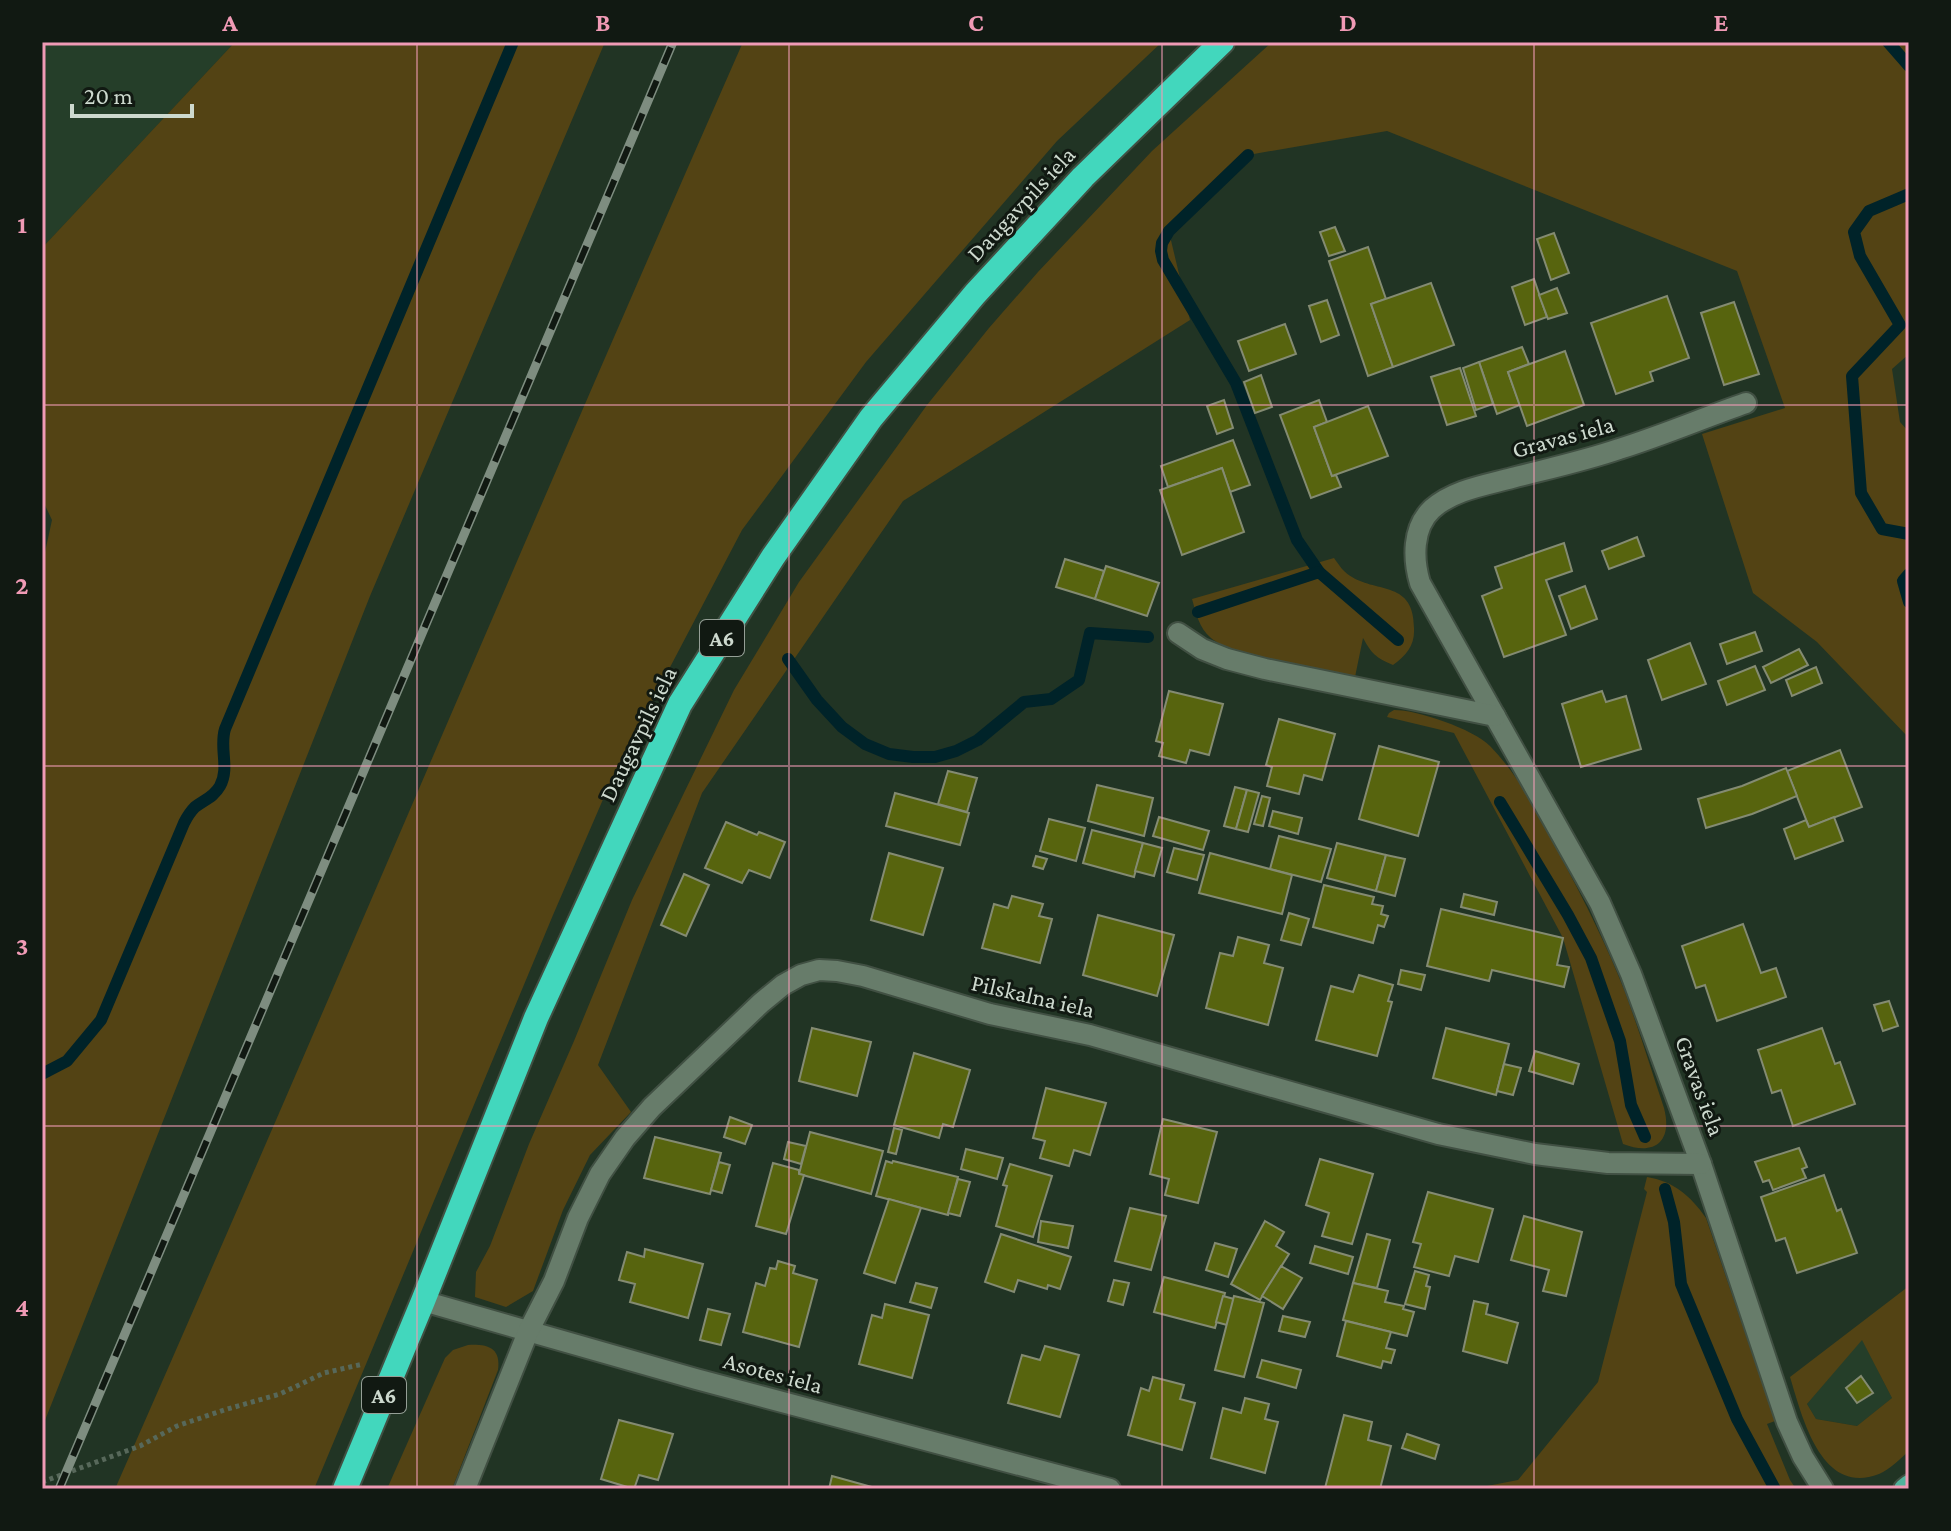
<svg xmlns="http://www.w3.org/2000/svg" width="1951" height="1531" viewBox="0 0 1951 1531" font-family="'Crimson Pro',serif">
  <rect width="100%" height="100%" fill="#213424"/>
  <!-- built -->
  <g fill="#253e29">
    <polygon points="42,42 235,42 42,248"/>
    <polygon points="1862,1339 1892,1398 1857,1426 1816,1419 1807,1404"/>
  </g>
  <!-- green -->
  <g fill="#534314" fill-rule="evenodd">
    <polygon points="235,42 605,42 370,596 42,1428 42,566 52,520 42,499 42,248"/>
    <path d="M743 42H1162L1057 141 866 362 742 530 614 774 553 915 314 1489H115C327 1008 531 523 743 42Z"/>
    <polygon points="1272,42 1909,42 1909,354 1892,369 1900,422 1909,432 1909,738 1817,642 1753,593 1702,434 1785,408 1737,271 1387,131 1248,155 1169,232 1190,320 903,501 702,793 598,1065 631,1112 590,1155 563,1210 533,1291 506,1307 475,1297 476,1272 490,1246 529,1144 574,1041 632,900 734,690 799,582 927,405 989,328 1038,272 1152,151"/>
    <path d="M1334 558C1339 565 1344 573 1352 577 1378 593 1414 581 1414 628 1415 645 1407 655 1393 665 1375 657 1372 654 1363 638L1355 677C1321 670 1234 658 1211 638 1199 628 1196 613 1192 599Z"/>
    <path d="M1394 710C1418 710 1473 729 1490 746 1521 778 1542 820 1562 859 1585 902 1607 946 1625 992 1639 1030 1651 1069 1664 1108 1673 1142 1654 1156 1623 1144L1563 938 1454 733 1387 717 1389 713Z"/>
    <path d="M1647 1177C1673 1181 1691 1196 1706 1218L1775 1421 1767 1424 1790 1480 1796 1489H1487V1486L1518 1480 1598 1382 1647 1192 1644 1189Z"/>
    <path d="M1909 1286V1451C1900 1459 1890 1469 1879 1474 1821 1497 1802 1416 1790 1377ZM1862 1340 1892 1398 1857 1426 1816 1419 1807 1404Z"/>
    <path d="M468 1345C488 1344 501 1348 498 1370L452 1489H387L445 1358 453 1350Z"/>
  </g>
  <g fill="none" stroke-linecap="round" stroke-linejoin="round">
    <!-- stream -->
    <g stroke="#002329" stroke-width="12">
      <polyline points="1888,42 1909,66"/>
      <polyline points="1248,155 1169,231 1162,243 1161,251 1163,260 1236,383 1297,540 1319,572"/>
      <polyline points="1909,194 1869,211 1854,232 1860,256 1900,325 1852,376 1861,493 1882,529 1909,534"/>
      <polyline points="1909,574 1903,581 1909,602"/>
      <polyline points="1198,612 1319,572 1398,640"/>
      <polyline points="788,659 817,700 842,727 865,744 889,754 913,757 935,757 956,751 978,740 1024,702 1051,699 1079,680 1090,633 1148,637"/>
      <polyline points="1500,802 1568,915 1591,958 1620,1041 1631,1105 1645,1137"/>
      <path d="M42 1074 67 1061 101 1020 184 823C187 817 191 811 195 807 204 800 214 797 220 786 230 768 219 748 225 729L513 42"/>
      <polyline points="1665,1189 1674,1222 1681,1284 1737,1419 1775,1489"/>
    </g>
  </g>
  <!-- building -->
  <g fill="#57640e" stroke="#848b72" stroke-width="2">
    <polygon points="1335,227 1345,251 1329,256 1320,232"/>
    <polygon points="1554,233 1569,273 1551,280 1537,239"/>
    <polygon points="1368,247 1386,299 1371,304 1393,367 1368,376 1329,261"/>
    <polygon points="1534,279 1547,317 1525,325 1512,287"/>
    <polygon points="1431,283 1454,345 1393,367 1371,304"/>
    <polygon points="1557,288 1567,313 1548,319 1539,295"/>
    <polygon points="1667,296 1689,358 1650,372 1653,381 1616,394 1591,323"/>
    <polygon points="1327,300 1339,335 1321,342 1309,306"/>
    <polygon points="1734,302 1759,374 1724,385 1701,313"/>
    <polygon points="1285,324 1296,354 1249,371 1238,341"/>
    <polygon points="1522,347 1529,364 1508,372 1520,405 1497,414 1479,362"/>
    <polygon points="1565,351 1584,405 1527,426 1508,372"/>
    <polygon points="1479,362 1493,404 1476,410 1463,368"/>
    <polygon points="1460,368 1476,416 1447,425 1431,377"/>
    <polygon points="1261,375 1272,407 1255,413 1244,382"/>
    <polygon points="1224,400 1233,428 1217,434 1207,406"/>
    <polygon points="1319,400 1327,422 1314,427 1332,476 1336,475 1341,487 1311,498 1280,415"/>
    <polygon points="1368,406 1388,456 1332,476 1314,427"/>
    <polygon points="1233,440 1250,485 1230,492 1222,468 1168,487 1161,466"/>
    <polygon points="1222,468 1244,532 1182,555 1160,490"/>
    <polygon points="1637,537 1644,556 1609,569 1602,551"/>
    <polygon points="1564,543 1572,571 1546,580 1566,635 1504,657 1482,596 1502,588 1495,567"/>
    <polygon points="1065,559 1104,571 1095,599 1056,587"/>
    <polygon points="1106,566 1159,583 1147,616 1095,599"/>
    <polygon points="1585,586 1597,619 1571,629 1559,596"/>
    <polygon points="1755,632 1762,651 1727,664 1720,644"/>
    <polygon points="1690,643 1706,684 1662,700 1648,660"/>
    <polygon points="1799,649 1808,665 1771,683 1763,667"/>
    <polygon points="1755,666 1765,690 1727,705 1718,681"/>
    <polygon points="1816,667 1822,683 1792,696 1786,680"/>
    <polygon points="1169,691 1223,704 1209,755 1190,750 1186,763 1159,756 1163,743 1156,741"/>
    <polygon points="1602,691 1606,702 1626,696 1641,749 1581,767 1562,704"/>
    <polygon points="1279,719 1335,734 1322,780 1304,775 1299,794 1267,786 1272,767 1266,765"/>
    <polygon points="1379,746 1439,762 1418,836 1359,819"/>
    <polygon points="1840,750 1862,807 1809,827 1787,771"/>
    <polygon points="1786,768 1797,796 1752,814 1706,828 1698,799 1742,786"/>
    <polygon points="948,771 977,778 967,812 938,804"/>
    <polygon points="1097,785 1153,798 1144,836 1088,821"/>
    <polygon points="1235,787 1247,790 1236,829 1224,826"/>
    <polygon points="1247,790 1259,793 1248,832 1236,829"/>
    <polygon points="895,793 969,813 960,845 886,826"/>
    <polygon points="1262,796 1270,798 1263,826 1254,824"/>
    <polygon points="1273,811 1302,818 1298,834 1269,826"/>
    <polygon points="1159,817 1209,831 1203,850 1153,836"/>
    <polygon points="1834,817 1843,841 1795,859 1784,829 1806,820 1809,827"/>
    <polygon points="1049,819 1085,828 1076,861 1040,851"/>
    <polygon points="726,822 757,835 759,832 785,842 770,878 749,870 742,883 705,868"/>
    <polygon points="1092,830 1143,843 1134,877 1083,863"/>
    <polygon points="1279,836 1331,849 1321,882 1270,869"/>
    <polygon points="1143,843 1162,848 1154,876 1135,871"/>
    <polygon points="1337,843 1386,855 1376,891 1327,878"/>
    <polygon points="1174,848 1204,855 1197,880 1167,872"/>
    <polygon points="889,853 943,868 923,935 871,920"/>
    <polygon points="1210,853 1292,875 1282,914 1199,893"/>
    <polygon points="1386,855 1405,859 1395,896 1376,891"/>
    <polygon points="1036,856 1047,859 1043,869 1033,866"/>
    <polygon points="684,874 709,885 686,936 661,925"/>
    <polygon points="1324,885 1374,897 1372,904 1383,906 1381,914 1388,916 1384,927 1378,925 1373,943 1313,927"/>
    <polygon points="1464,894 1497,902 1494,915 1461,907"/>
    <polygon points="1012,896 1043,904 1039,916 1052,919 1040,963 982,948 994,904 1008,908"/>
    <polygon points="1441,909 1563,938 1557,965 1569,967 1564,987 1492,970 1489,981 1427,966"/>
    <polygon points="1289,913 1309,919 1301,945 1281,940"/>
    <polygon points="1098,915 1174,935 1157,996 1083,975"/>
    <polygon points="1743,924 1761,973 1776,968 1786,997 1717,1021 1705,985 1696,988 1682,946"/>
    <polygon points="1238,937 1269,945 1264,963 1283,968 1268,1025 1206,1008 1220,953 1233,956"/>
    <polygon points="1401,970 1425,975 1421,990 1398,984"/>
    <polygon points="1359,975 1393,985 1388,1001 1392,1002 1377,1056 1316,1040 1331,986 1353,992"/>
    <polygon points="1889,1001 1898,1026 1883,1031 1874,1005"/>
    <polygon points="812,1028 871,1042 857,1096 799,1081"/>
    <polygon points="1446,1028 1509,1044 1496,1095 1433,1078"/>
    <polygon points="1822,1028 1835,1064 1840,1062 1855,1104 1793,1126 1781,1090 1772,1093 1758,1050"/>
    <polygon points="1535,1051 1579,1064 1573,1084 1529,1071"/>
    <polygon points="914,1053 970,1070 953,1127 943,1124 939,1138 894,1125"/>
    <polygon points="1504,1064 1521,1068 1513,1095 1497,1091"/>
    <polygon points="1046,1088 1106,1103 1090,1155 1074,1150 1069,1166 1040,1158 1045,1141 1033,1138"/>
    <polygon points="730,1117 752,1125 745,1144 724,1137"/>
    <polygon points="1163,1119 1217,1132 1198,1203 1165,1195 1169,1179 1150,1174"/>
    <polygon points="894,1128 902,1130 896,1154 888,1152"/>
    <polygon points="810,1132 883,1151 871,1194 799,1174"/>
    <polygon points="655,1137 721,1153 710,1194 644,1178"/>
    <polygon points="788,1142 806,1146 801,1164 784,1159"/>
    <polygon points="1799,1148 1807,1167 1802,1169 1806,1178 1773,1190 1769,1180 1763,1182 1755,1162"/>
    <polygon points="966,1149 1003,1158 997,1179 961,1169"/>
    <polygon points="1320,1159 1373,1174 1352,1244 1322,1236 1329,1213 1306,1205"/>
    <polygon points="886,1161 892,1163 893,1161 958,1177 948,1215 876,1196"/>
    <polygon points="719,1162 730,1165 722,1193 711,1190"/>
    <polygon points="773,1163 799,1170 799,1174 804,1175 786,1234 756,1226"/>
    <polygon points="1010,1164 1052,1176 1033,1237 996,1226 1007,1186 1003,1185"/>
    <polygon points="1824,1175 1837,1211 1841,1209 1857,1253 1797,1273 1785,1238 1776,1241 1761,1197"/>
    <polygon points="958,1179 970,1182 960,1216 948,1213"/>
    <polygon points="1428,1192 1493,1209 1478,1262 1455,1256 1449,1276 1414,1267 1421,1244 1413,1242"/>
    <polygon points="889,1199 921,1208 895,1283 864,1273"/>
    <polygon points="1130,1208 1166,1216 1151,1270 1115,1261"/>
    <polygon points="1524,1216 1582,1232 1566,1296 1543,1291 1549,1270 1511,1260"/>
    <polygon points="1041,1221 1073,1226 1068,1248 1038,1242"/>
    <polygon points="1265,1221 1284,1232 1276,1246 1289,1254 1260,1300 1231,1284"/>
    <polygon points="1001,1234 1071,1257 1060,1289 1048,1285 1047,1289 1018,1280 1014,1292 985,1282"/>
    <polygon points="1367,1234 1390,1240 1377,1288 1353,1283"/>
    <polygon points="1215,1243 1237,1249 1228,1277 1206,1270"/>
    <polygon points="1315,1246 1353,1257 1348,1274 1310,1263"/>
    <polygon points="645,1249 703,1264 688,1318 630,1302 635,1284 619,1280 627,1252 644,1257"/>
    <polygon points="778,1261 795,1266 793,1273 817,1280 799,1347 743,1332 756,1283 765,1286 770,1268 776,1269"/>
    <polygon points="1281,1266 1302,1278 1283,1309 1262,1296"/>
    <polygon points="1415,1271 1429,1275 1426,1286 1430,1287 1425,1309 1405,1304"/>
    <polygon points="1164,1277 1225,1293 1215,1328 1154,1312"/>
    <polygon points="1114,1280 1129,1283 1123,1305 1108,1301"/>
    <polygon points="916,1283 937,1288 931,1308 910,1302"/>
    <polygon points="1353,1283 1388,1291 1385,1302 1404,1306 1403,1309 1414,1312 1407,1336 1343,1320"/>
    <polygon points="1223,1296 1234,1299 1227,1325 1216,1322"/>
    <polygon points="1234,1296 1264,1303 1244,1377 1215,1370"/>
    <polygon points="1474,1301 1488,1304 1486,1314 1518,1323 1507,1363 1463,1351"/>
    <polygon points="885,1304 929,1315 912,1378 859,1364 872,1315 882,1318"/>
    <polygon points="708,1309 730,1314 721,1345 700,1340"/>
    <polygon points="1283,1316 1310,1322 1305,1337 1279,1331"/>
    <polygon points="1346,1321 1391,1332 1386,1348 1395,1350 1391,1363 1383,1361 1381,1368 1337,1356"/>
    <polygon points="1045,1346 1079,1355 1060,1417 1008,1403 1022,1355 1040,1360"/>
    <polygon points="1262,1360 1301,1370 1296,1388 1257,1377"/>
    <polygon points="1861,1376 1873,1393 1857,1403 1846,1388"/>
    <polygon points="1153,1377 1184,1385 1180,1399 1195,1403 1182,1450 1128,1435 1141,1388 1149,1391"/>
    <polygon points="1245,1398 1269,1404 1265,1419 1278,1422 1265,1473 1211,1458 1223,1408 1241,1413"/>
    <polygon points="1344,1415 1372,1422 1368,1440 1391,1446 1380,1489 1325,1488"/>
    <polygon points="619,1420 673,1434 658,1480 639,1475 634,1489 601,1479"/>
    <polygon points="1407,1434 1439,1445 1435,1459 1402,1448"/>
    <polygon points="832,1476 879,1489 829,1489"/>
  </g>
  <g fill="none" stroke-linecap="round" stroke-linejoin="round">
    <!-- minor casing -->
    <g stroke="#415043" stroke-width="24">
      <g id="minor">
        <path d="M1746 403C1703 418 1661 436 1619 449 1584 461 1547 469 1512 478 1486 485 1453 490 1432 509 1412 528 1413 559 1420 583L1600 903 1631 974 1701 1164 1787 1422 1803 1457 1823 1489"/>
        <polyline points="1178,633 1202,649 1227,659 1265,669 1495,716"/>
        <polyline points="423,1301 696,1379 1110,1489"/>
        <polyline points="465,1489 528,1332 554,1281 578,1218 600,1174 625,1138 652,1107 761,1003 783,985 801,975 819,970 837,971 863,976 990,1014 1090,1035 1438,1134 1535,1154 1608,1163 1701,1164"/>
      </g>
    </g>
    <!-- major casing -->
    <g stroke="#415043" stroke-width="24">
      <polyline id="major" points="1904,1489 1909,1485"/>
    </g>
    <!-- highway casing -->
    <g stroke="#415043" stroke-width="28">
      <polyline id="highway" points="345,1489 423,1301 536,1018 680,704 773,557 871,418 975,294 1083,177 1222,42"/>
    </g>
    <!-- path -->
    <polyline stroke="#57685a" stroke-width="5" stroke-dasharray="4 4" stroke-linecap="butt" points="42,1482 140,1446 177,1426 224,1410 280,1394 324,1373 363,1364"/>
    <!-- minor -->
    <use href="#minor" stroke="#677c6a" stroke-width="20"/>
    <!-- major -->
    <use href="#major" stroke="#51b39c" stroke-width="20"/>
    <!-- highway -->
    <use href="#highway" stroke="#42d7bd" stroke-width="24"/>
    <!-- rail casing -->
    <g stroke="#7e8d80" stroke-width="9">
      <polyline id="rail" points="59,1489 673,42"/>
    </g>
    <!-- rail -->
    <use href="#rail" stroke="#111912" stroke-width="6" stroke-dasharray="18" stroke-linecap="butt"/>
  </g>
  <!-- grid -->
  <path fill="none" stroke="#f09ab5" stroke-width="2" stroke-opacity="0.55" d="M417 42V1489M789 42V1489M1162 42V1489M1534 42V1489M42 405H1909M42 766H1909M42 1126H1909"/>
  <g text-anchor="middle" stroke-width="6" stroke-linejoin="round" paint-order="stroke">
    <!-- shield labels -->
    <g fill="#111912" stroke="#959f96" stroke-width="2">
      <rect x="700" y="620" width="44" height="36" rx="6"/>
      <rect x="362" y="1377" width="44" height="36" rx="6"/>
    </g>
    <g font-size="22" font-weight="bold" fill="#cdd9ce">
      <text x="722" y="646">A6</text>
      <text x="384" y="1403">A6</text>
    </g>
    <!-- street labels -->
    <g font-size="24" fill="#cdd9ce" stroke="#111912">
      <text transform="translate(1021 204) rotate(-47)" y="8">Daugavpils iela</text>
      <text transform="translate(1563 437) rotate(-15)" y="8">Gravas iela</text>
      <text transform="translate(638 734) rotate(-64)" y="8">Daugavpils iela</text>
      <text transform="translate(1033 996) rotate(13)" y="8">Pilskalna iela</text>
      <text transform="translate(1700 1086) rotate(70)" y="8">Gravas iela</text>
      <text transform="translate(773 1373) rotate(15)" y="8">Asotes iela</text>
    </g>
  </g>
  <!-- border -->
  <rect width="1951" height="1531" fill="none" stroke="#111912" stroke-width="88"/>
  <!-- scale -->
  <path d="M72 104v12h120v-12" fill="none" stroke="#cdd9ce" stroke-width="4"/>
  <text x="84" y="104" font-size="24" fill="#cdd9ce" stroke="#111912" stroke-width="6" paint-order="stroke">20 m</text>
  <rect x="44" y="44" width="1863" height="1443" fill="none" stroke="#f09ab5" stroke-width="3"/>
  <g font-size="26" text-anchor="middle" font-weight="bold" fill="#f09ab5">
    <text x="230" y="31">A</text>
    <text x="603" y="31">B</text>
    <text x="976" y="31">C</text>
    <text x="1348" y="31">D</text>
    <text x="1721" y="31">E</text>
    <text x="22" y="233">1</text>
    <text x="22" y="594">2</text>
    <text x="22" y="955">3</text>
    <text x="22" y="1316">4</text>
  </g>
</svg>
